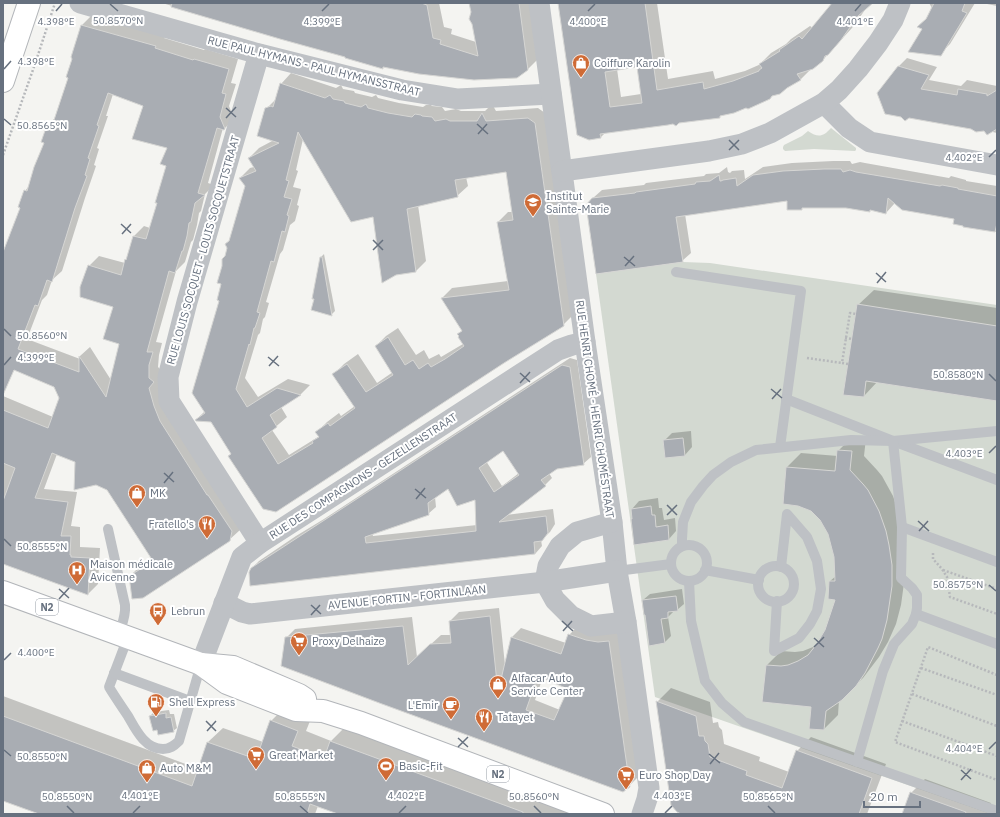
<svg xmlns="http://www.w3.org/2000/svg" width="1000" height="817" viewBox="0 0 1000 817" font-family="'IBM Plex Sans',sans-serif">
  <rect width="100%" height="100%" fill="#f4f4f1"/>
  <!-- green -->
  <g fill="#d3d9d1">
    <path d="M831 128 856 148V150L855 151 814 149 785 151 783 149V147L784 145 802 136 808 131C818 138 823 137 831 128Z"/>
    <polygon points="683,262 710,263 997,305 997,814 991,814 655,697 596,274"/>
  </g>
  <!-- shadow -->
  <g fill="#0003" fill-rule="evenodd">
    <polygon points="162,3 439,3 444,27 452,29 451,34 476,42 470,3 531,3 538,59 527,70 384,66 382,68"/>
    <path d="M559 3H657L668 79 713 71 715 79 745 71 761 64H760L771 53 786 44 791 39 810 26 813 28 832 5 829 3H870L852 28 822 61 811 69 801 79 773 95 746 107 673 123 605 133 600 138ZM638 66 641 94 621 97 617 69Z"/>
    <polygon points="929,3 975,3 950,44 942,52 924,29 918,26 928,17 932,8"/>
    <polygon points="982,3 997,3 997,6"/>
    <path d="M92 15 165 36 164 38 204 50 205 49 238 59 231 83 236 84 229 106 234 119 224 129 223 128 208 183 214 185 205 194 201 211 199 213 197 225 193 240 191 242 185 262 176 271 156 342 162 343 159 355 158 367 163 372 240 530 229 540 130 576 140 566 146 562 152 557 108 489 76 462 57 454 44 489 77 492 71 526 80 527V547L100 548 98 584 88 594 3 563V396L53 417 60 398 55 386 15 369 3 372V255L22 207 25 191 29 186 45 142 48 125 56 117 70 77 73 59 72 57 82 25ZM113 94 144 105 169 147 167 165 158 202 150 228 144 226 134 236 128 258 125 263 99 256 89 266 114 306 120 343 111 380 90 347 80 356V359L27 339 42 300 47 295 52 280 62 271 85 198 96 166 94 165 99 149 97 148 108 116H106Z"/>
    <polygon points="907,58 937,67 929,80 961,86 967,80 997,86 997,133 984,130 909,117 898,67"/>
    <path d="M291 73 336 88 341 85 343 89 354 91 355 93 372 97 376 95 378 98 399 103 423 107 426 105H431L432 106 442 107 445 111 456 109 461 111H485L492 104 496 111 538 108 545 113 574 314 563 325 503 362 276 511 232 453 212 422 197 419 205 411 226 257 246 185 240 178 250 168 254 167 249 158 259 148 274 140 266 109 277 98 281 84ZM303 139 374 216 416 271 426 261 418 205 457 196 468 186 466 177 507 170 513 212H508L498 222 508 281 452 288 442 298 463 330 459 334 463 344 441 357 439 354 429 359 424 350 416 355 398 328 386 336 376 346 393 372 377 383 358 354 344 364 334 374 355 406 341 416 339 413 327 422 317 432 319 435 318 437 289 455 272 430 287 417 281 407 300 395 310 385 288 379 258 397 245 378 258 335 260 333 263 319 265 317 269 303 266 302 280 254 283 250 290 225 295 221 299 206 297 205 301 189 293 187 298 171 296 170Z"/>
    <polygon points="833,161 850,161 852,164 860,162 865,163 949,178 951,176 966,180 966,181 997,186 997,232 964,226 955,218 895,202 894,204 886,213 871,209 846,207 803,207 801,209 788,200 685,214 691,253 682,261 593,198 602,190 644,185 646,183 704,176 706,174 719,173 727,167 728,172 730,173 732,171 744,170 745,179 763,167 792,163"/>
    <polygon points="324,254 335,311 331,315 315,298 321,257"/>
    <polygon points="874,290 997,308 997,400 878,381 864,396 858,305"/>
    <path d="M570 358 577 360 591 457 583 464 556 468 549 473 552 478 545 485 506 515 553 509 555 524 550 532 541 540 542 546 535 554 252 568 259 561 296 536 324 519ZM504 450 519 473 502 486 486 461ZM449 488 476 498 477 525 373 536 372 533 428 514 436 507 435 497Z"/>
    <polygon points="691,431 692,447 685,455 664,441 672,433"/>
    <polygon points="852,437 866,438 864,456 877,470 882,476 893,496 902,523 904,583 901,605 896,624 888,642 879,657 863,678 839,700 838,715 824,729 812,706 767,665 781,651 795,652 803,651 813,647 817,645 826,630 836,599 830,581 836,576 835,557 829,534 821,520 811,511 798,505 784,503 787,467 801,453 838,456 838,451"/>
    <polygon points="658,498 659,508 662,508 664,520 675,518 676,531 669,539 633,518 632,509 639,501"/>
    <polygon points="682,589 684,604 677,610 675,610 668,617 671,636 665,642 643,600 650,594"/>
    <path d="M499 608 505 665 512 637 521 628 566 643 569 635 578 626 618 632 638 777 629 786 286 638 295 629 412 617 417 657 441 635H452L450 621 459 612ZM543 677 570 689 560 710 535 700Z"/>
    <polygon points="671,688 710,702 713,723 718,722 719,727 722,730 724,744 760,757 759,761 789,772 797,751 811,737 886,764 867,814 684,814 657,702"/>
    <polygon points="3,696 199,769 208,742 223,728 263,742 271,721 286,706 312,716 306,731 331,741 345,727 582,814 341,814 318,806 315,814 43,814 3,800"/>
    <polygon points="169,710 170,714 174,714 177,728 173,731 158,729 150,716 154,712"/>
    <polygon points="925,779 991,803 987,814 903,814 911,793"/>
  </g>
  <!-- building -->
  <g fill="#a9adb3" stroke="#d6d6d4" fill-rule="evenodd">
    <polygon points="172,3 421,3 427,5 433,38 441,40 440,44 478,56 472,24 469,19 471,12 469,3 519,3 528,70 517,78 474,80 419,74 383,67 383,69 345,58 345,57 280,39 171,7"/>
    <path d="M558 3H645L657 90 703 82 704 89 733 81 759 71V70L762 68 759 64 780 51 779 50 799 36 802 39 813 26 832 3H873L858 16 841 40 828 55 825 56 823 61 813 69 797 74 801 80 787 88 780 94 772 96 770 99 748 109 746 108 734 113 720 116V118L679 123 676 126 673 124 668 125 600 134 601 138 589 140 577 135ZM637 67 642 103 610 107 605 72Z"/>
    <polygon points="934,3 965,3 962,11 967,13 941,56 908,52 922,29 917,27 926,19"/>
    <path d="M81 25 156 46 155 48 193 60 194 59 229 69 222 93 226 94 220 117 225 129 224 130 217 128 198 193 205 195 195 203 191 222 189 223 187 236 183 251H182L175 273 169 271 147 352H153L149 365V378L154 382 149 388 154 406 160 421 207 495H208L232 531 230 541 143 598 132 599 129 576 147 565 145 562 151 558 107 490 96 485 74 490 75 462 52 453 35 498 68 502 61 536H71L70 555H71V557L90 558 88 595 3 564V501L15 468 3 463V410L48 428 59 398 54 387 14 370 3 395V252L20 208 18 207 24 190 27 191 34 167 44 143 41 142 47 125 52 126 68 78 66 77 72 59 71 57ZM108 93 143 106 132 139 167 148 160 164 166 166 155 203H157L146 239 133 236 126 260 125 259 121 275 88 265 80 287V297L113 307 103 339 119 344 106 397 79 356V372L18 349 35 305 38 306 47 280 52 282 75 208 87 176 85 175 90 159 88 158 99 126 97 125Z"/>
    <polygon points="898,66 929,75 921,89 957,95 958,89 987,94 987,96 997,90 997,129 987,135 984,131 976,132 971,129 909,118 905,121 901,117 885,114 877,93"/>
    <path d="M280 83 325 98 330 95 333 99 344 101 345 103 361 107 366 104 368 108 388 113 412 117 415 114 421 115 422 116 432 117 435 121 446 119 450 121H477L482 113 486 121 528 118 535 123 564 326 504 363 276 512 263 509 228 456 231 454 211 422 196 421 195 420 205 413 192 393 219 301 217 300 221 284 217 283 222 266V259L225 256 227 248 225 244 229 241 245 186 239 178 256 171 248 158 279 143 257 136 265 108 271 106 273 107ZM298 132 351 222 373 217 382 283 396 275 416 272 407 209 458 197 455 180 506 172 513 220 497 222 509 290 441 298 462 331 457 334 459 336 458 337 464 346 445 359 431 367 428 363 419 369 413 360 405 365 388 337 375 346 393 375 366 392 347 364 332 374 355 408 330 426 328 423 315 432 319 437 312 441 313 443 278 464 262 438 277 427 270 415 301 395 277 388 247 407 236 389 249 344 250 345 254 328H255L260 313 257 312 271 261 274 262 282 231 285 232 289 216 287 215 292 199 284 197 289 181 286 180Z"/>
    <polygon points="824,169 841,169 843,172 850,170 856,172 940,186 942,185 958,188 958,189 997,196 997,223 995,232 963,227 963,226 953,224 954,219 902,210 888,198 886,214 870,210 870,212 846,208 802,208 802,210 787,210 787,201 676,217 683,262 596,274 586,205 592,198 635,193 636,192 695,184 696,182 710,181 719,175 720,181 721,181 723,180 736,178 737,186 753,175 783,171"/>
    <polygon points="320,257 322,257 332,316 311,310 314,299 312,299"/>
    <polygon points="857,304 997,326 997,401 866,381 864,397 843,395"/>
    <path d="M562 365 570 367 584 465 557 469 541 480 546 486 499 522 546 516 548 533 542 541 534 542 535 554 250 586 249 572 251 568ZM503 451 519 475 494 492 479 468ZM448 489 457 506 475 500 476 531 366 543 365 537 429 515 428 503Z"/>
    <polygon points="683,438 685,456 665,458 663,440"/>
    <polygon points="837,450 852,451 850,470 863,484 868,490 879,511 886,531 889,545 892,565 892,586 887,620 882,639 878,648 865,673 856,686 842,700 826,711 824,730 809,729 811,707 762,702 766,665 781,666 788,665 798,661 808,655 816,645 825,630 835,600 828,599 829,581 835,581 834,557 828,534 820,520 811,511 798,506 783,504 786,467 835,471"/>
    <polygon points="651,506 652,515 655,515 656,527 668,525 669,540 634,545 631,519 632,519 631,509"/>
    <polygon points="676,596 678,611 668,612 668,618 661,619 665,643 649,646 645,615 644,615 642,600"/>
    <path d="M490 616 498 692 511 637 561 654 568 634 586 640 598 642 609 641 630 787 623 792 382 704 281 666 285 637 403 626 408 665 430 644 451 643 449 621ZM538 676 568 689 554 720 526 710Z"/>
    <polygon points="656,701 696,716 699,736 704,736 705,741 708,744 710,757 747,771 746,775 782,788 796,750 872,778 859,814 681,814 677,812 671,805"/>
    <polygon points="166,713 166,718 171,717 174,732 158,735 157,730 153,731 149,716"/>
    <polygon points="3,716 192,786 207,742 256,759 270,720 298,731 292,746 324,758 330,741 523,812 523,814 338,814 310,804 307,814 39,814 3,801"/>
    <polygon points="910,792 966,812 965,814 902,814"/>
  </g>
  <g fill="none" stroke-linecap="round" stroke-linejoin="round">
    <!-- primary casing -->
    <g stroke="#b2b5b9" stroke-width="24">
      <g id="primary">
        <polyline points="3,81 29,3"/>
        <polyline points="3,592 201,664 227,683 296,710 323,711 361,723 603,814"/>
        <polyline points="201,664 233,667 299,695 305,699"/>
      </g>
    </g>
    <!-- path -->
    <g stroke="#b6b8bb" stroke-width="2.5" stroke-dasharray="2 2" stroke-linecap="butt">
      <polyline points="3,155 35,64 55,3"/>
      <polyline points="845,338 852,339"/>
      <polyline points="807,358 842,363"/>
      <polyline points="848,364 842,363 850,313 856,314"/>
      <polyline points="933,553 933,559 942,569 947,577 950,597 997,614"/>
      <polyline points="943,570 997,589"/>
      <polyline points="921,668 997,695"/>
      <polyline points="997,675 928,647 895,742 997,780"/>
      <polyline points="912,694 997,726"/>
      <polyline points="902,721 997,756"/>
    </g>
    <!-- service -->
    <g stroke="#bec1c5" stroke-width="10">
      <polyline points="676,272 801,291 780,447"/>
      <polyline points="786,399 893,441 997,480"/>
      <polyline points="902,527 997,562"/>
      <path d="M108 529 125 605C126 616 122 624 119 634"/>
      <circle cx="689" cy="563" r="18"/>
      <polyline points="682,546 682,539 683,522 691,502 703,486 713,475 731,462 756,450 851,440 893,441 997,431"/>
      <circle cx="776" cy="584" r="18"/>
      <polyline points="705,570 759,580"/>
      <polyline points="617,571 671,564"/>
      <polyline points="689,581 691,621 705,681 722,703 744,722 997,811"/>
      <polyline points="777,601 774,651 799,638 810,624 817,611 821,589 817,561 807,537 787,514 781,567"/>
      <polyline points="916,614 997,644"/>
      <path d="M128 637 109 687C115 697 122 707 128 716 136 730 145 749 163 749 170 749 174 746 179 741L201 664"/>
      <polyline points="114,673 190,701"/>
      <polyline points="857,762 883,671 894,644 912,624 916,614 917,608 917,595 912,588 901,578 902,527 893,441"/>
    </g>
    <!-- minor -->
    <g stroke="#bec1c5" stroke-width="21">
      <polyline points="80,3 259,54 402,90 458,99 551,94"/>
      <polyline points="539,3 585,342 612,522 617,571 626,622 649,788 647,799 642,814"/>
      <polyline points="259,54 187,302 168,377 169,401 260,543"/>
      <polyline points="824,103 849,128 870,142 997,165"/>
      <polyline points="562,171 709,151 742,144 770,133 824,103 839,90 858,69 878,43 893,20 900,3"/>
      <polyline points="612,522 577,532 560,546 548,566 545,582 555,600 571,616 591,626 626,622"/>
      <polyline points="224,603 242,612 250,614 545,582 617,571"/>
      <polyline points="201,664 242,557 260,543 558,350 572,345 585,342"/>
    </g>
    <!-- primary -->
    <use href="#primary" stroke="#fff" stroke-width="22"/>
  </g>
  <!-- ticks -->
  <path fill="none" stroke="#67717f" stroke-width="1.5" d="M110 4 118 11M56 11 62 4M322 11 329 4M588 11 595 4M855 11 861 4M4 69 11 61M226 108 236 117M226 118 236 107M4 119 11 125M477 124 488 134M478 134 487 124M729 140 739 150M729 150 739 140M989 157 996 150M121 224 131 233M122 234 131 224M373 240 383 250M373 250 383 240M624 257 635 266M625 266 634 256M876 273 886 282M877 283 886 272M4 329 11 336M268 357 279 366M4 365 11 357M269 366 278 356M520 373 530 382M989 374 996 381M520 383 530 372M771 389 782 398M772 399 781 389M989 453 996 446M164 473 174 482M164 483 173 472M415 489 426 498M416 499 425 488M667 505 677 515M667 515 677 505M918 521 929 531M919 531 928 521M4 539 11 546M989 585 996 591M59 589 69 598M59 599 69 588M311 605 321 614M311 615 320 605M562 621 573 631M563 631 572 621M814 638 824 647M814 647 824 637M4 660 11 653M206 721 216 731M207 731 216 721M458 738 468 747M458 747 468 737M989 749 996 742M4 750 11 756M709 754 720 763M710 764 719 753M961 770 971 779M961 780 971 769M67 806 74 813M300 806 308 813M534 806 541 813M768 806 775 813M133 813 140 806M399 813 406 806M665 813 672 806"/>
  <!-- icons -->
  <defs>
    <g id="shop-pin" transform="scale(0.9)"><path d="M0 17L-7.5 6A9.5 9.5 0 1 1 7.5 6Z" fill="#cf6b36" stroke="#fff"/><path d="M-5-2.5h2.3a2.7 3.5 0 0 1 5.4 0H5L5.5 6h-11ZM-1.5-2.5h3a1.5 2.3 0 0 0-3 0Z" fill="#fff"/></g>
    <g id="school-pin" transform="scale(0.9)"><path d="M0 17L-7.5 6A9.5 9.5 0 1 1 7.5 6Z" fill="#cf6b36" stroke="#fff"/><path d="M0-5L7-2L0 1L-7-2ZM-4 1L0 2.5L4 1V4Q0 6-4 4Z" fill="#fff"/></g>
    <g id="restaurant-pin" transform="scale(0.9)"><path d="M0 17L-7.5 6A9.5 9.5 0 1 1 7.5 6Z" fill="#cf6b36" stroke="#fff"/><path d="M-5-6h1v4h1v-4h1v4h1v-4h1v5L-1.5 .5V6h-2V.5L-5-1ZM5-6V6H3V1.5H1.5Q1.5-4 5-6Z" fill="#fff"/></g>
    <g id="hospital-pin" transform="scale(0.9)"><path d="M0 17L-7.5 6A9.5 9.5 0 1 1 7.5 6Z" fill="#cf6b36" stroke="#fff"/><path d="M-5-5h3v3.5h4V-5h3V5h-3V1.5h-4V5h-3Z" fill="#fff"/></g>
    <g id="bus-pin" transform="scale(0.9)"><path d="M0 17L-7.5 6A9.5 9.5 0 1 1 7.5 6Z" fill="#cf6b36" stroke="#fff"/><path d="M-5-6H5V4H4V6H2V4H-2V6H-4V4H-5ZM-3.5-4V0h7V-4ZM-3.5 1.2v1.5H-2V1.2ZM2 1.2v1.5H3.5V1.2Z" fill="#fff"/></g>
    <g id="supermarket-pin" transform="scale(0.9)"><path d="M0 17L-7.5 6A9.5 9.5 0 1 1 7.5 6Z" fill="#cf6b36" stroke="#fff"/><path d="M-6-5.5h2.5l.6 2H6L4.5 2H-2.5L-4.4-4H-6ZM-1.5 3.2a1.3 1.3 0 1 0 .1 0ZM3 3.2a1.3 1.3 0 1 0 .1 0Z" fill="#fff"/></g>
    <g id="fuel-pin" transform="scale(0.9)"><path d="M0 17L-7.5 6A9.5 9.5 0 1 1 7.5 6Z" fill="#cf6b36" stroke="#fff"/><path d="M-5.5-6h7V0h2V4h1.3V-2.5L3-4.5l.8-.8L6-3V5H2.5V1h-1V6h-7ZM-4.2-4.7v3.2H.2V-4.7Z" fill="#fff"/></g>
    <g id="cafe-pin" transform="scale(0.9)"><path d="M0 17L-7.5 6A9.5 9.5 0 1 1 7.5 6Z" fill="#cf6b36" stroke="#fff"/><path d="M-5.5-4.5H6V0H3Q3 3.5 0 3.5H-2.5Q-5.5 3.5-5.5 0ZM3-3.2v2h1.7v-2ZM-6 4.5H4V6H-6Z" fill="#fff"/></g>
    <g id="stadium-pin" transform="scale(0.9)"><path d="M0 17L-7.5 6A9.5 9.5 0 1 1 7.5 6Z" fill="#cf6b36" stroke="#fff"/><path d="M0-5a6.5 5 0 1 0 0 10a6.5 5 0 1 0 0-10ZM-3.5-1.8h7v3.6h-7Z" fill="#fff"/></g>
  </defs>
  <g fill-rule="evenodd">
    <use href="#shop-pin" x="581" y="63"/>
    <use href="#school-pin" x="533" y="202"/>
    <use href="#shop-pin" x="137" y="493"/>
    <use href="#restaurant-pin" x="207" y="524"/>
    <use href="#hospital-pin" x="77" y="570"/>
    <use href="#bus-pin" x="158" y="611"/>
    <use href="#supermarket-pin" x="299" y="641"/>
    <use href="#shop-pin" x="498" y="684"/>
    <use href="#fuel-pin" x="156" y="702"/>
    <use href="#cafe-pin" x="451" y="705"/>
    <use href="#restaurant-pin" x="484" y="717"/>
    <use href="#supermarket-pin" x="256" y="755"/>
    <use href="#stadium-pin" x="386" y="766"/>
    <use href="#shop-pin" x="147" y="768"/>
    <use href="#supermarket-pin" x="626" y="775"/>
  </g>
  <g text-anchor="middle" stroke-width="4" stroke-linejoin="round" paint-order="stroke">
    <!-- shield labels -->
    <g fill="#fff" stroke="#959ca5" stroke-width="1">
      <rect x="36" y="599" width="22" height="16" rx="3"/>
      <rect x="487" y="766" width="22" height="16" rx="3"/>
    </g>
    <g font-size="10" font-weight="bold" fill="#67717f">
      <text x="47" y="611">N2</text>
      <text x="498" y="778">N2</text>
    </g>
    <!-- poi labels -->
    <g font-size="11" fill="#67717f" stroke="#fff" text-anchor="start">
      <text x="594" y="67">Coiffure Karolin</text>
      <text x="546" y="200">Institut<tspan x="546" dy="13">Sainte-Marie</tspan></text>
      <text x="150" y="497">MK</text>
      <text x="194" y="528" text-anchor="end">Fratello's</text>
      <text x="90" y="568">Maison médicale<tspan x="90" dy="13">Avicenne</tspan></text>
      <text x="171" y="615">Lebrun</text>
      <text x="312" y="645">Proxy Delhaize</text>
      <text x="511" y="682">Alfacar Auto<tspan x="511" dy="13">Service Center</tspan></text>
      <text x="169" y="706">Shell Express</text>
      <text x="438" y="709" text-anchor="end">L'Emir</text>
      <text x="497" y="721">Tatayet</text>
      <text x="269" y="759">Great Market</text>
      <text x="399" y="770">Basic-Fit</text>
      <text x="160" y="772">Auto M&amp;M</text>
      <text x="639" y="779">Euro Shop Day</text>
    </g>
    <!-- street labels -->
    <g font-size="11" fill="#67717f" stroke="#fff">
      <text transform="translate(314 66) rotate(14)" y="4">RUE PAUL HYMANS - PAUL HYMANSSTRAAT</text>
      <text transform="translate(203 250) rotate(-74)" y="4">RUE LOUIS SOCQUET - LOUIS SOCQUETSTRAAT</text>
      <text transform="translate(595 409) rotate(82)" y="4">RUE HENRI CHOMÉ - HENRI CHOMÉSTRAAT</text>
      <text transform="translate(363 476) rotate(-33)" y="4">RUE DES COMPAGNONS - GEZELLENSTRAAT</text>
      <text transform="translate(407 597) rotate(-6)" y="4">AVENUE FORTIN - FORTINLAAN</text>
    </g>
  </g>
  <g font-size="10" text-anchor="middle" fill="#67717f" stroke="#fff" stroke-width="4" stroke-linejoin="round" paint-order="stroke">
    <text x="118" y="24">50.8570°N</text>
    <text x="56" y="25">4.398°E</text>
    <text x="322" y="25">4.399°E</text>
    <text x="588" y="25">4.400°E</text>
    <text x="855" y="25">4.401°E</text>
    <text x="36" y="65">4.398°E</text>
    <text x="42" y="129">50.8565°N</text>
    <text x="964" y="161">4.402°E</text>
    <text x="42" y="339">50.8560°N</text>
    <text x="36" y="361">4.399°E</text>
    <text x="958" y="378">50.8580°N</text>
    <text x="964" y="457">4.403°E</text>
    <text x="42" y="550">50.8555°N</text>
    <text x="958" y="588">50.8575°N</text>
    <text x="36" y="656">4.400°E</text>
    <text x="964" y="752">4.404°E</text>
    <text x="42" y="760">50.8550°N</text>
    <text x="140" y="799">4.401°E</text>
    <text x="406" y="799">4.402°E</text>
    <text x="672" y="799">4.403°E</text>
    <text x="67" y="800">50.8550°N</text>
    <text x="300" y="800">50.8555°N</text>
    <text x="534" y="800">50.8560°N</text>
    <text x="768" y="800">50.8565°N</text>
  </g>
  <!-- border -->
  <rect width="1000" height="817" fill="none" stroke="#67717f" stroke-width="8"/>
  <!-- scale -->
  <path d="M864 801v6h56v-6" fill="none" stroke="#67717f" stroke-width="2"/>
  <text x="870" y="801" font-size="12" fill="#67717f" stroke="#ffffff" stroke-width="3" paint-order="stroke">20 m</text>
</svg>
